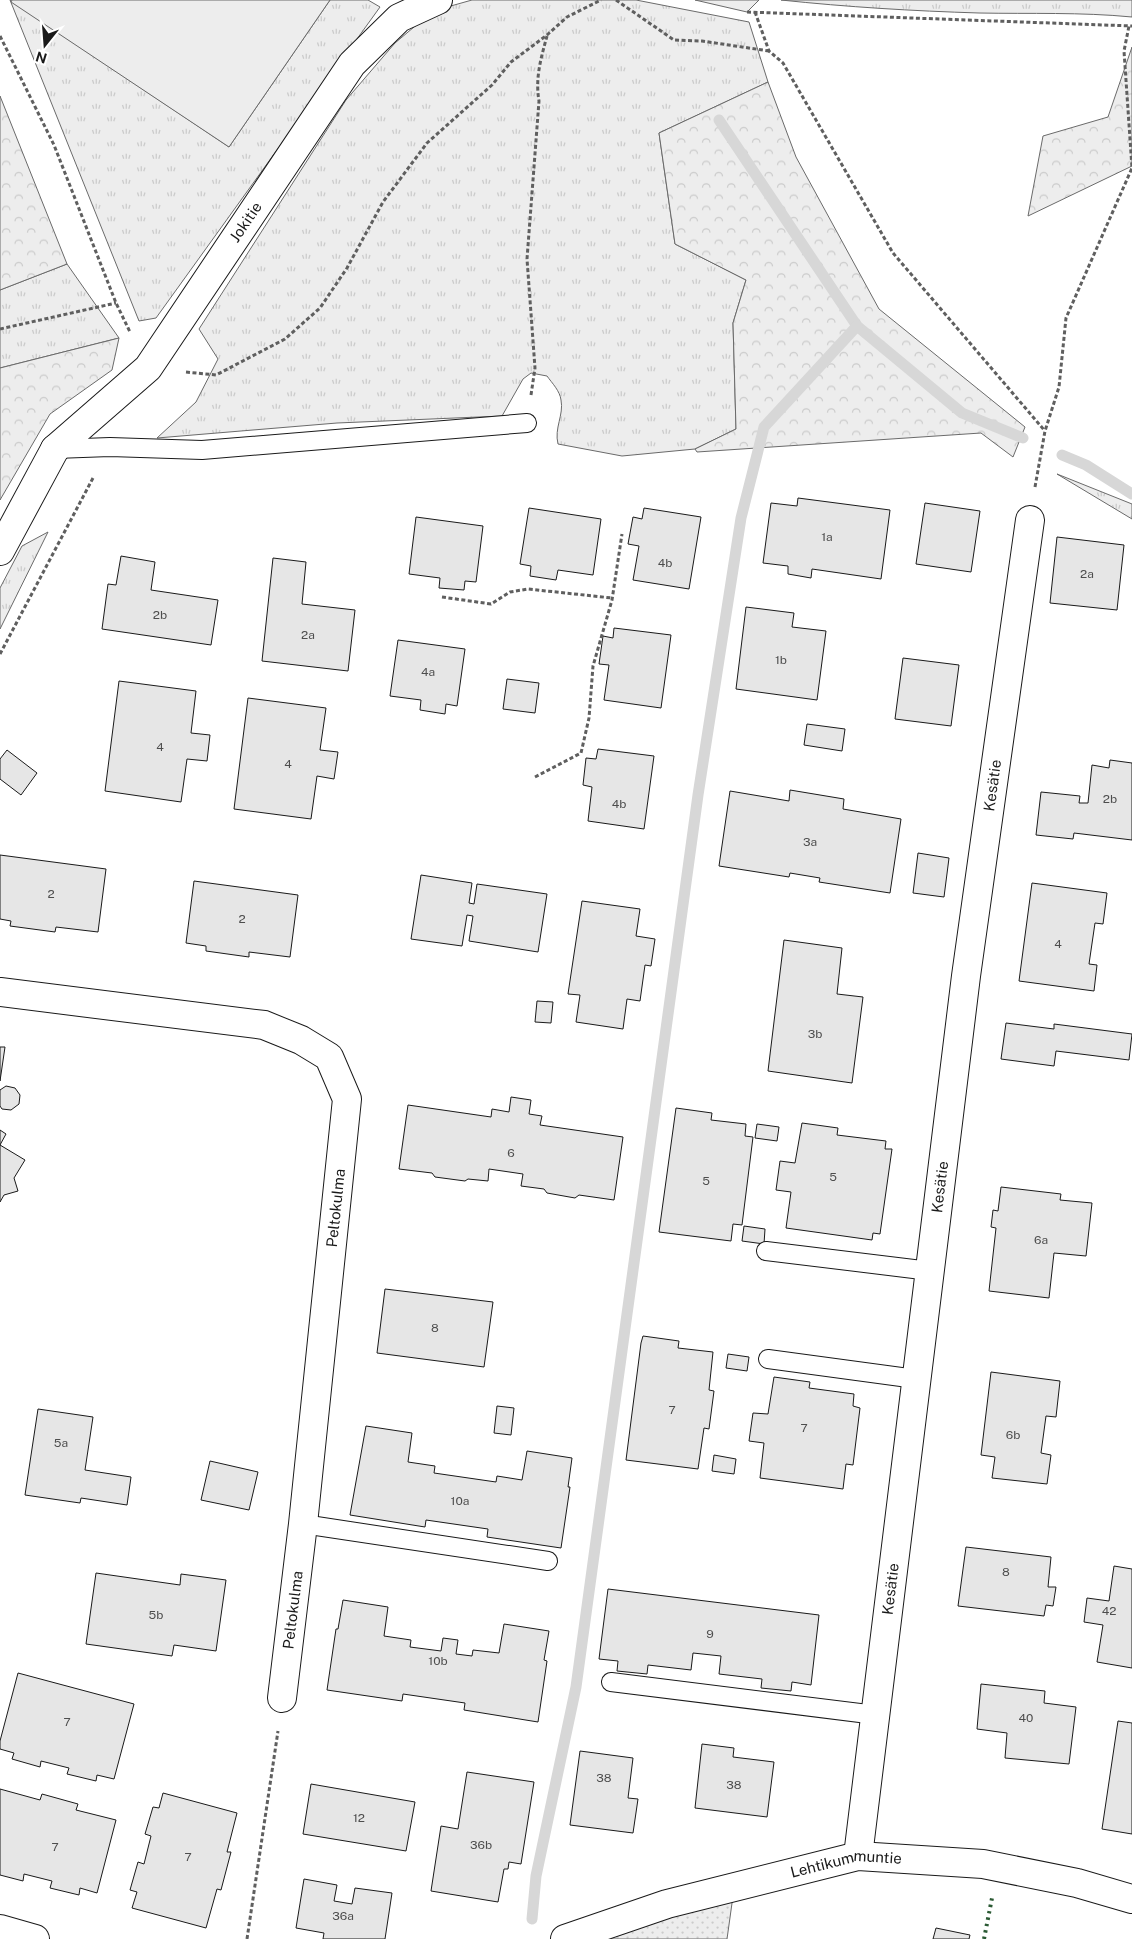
<svg xmlns="http://www.w3.org/2000/svg" width="1132" height="1939" viewBox="0 0 1132 1939" font-family="'Public Sans',sans-serif">
  <defs>
    <pattern id="grass-tufts" width="24" height="20" patternUnits="userSpaceOnUse" patternTransform="scale(1.25)"><rect width="24" height="20" fill="#ededed"/><path d="M3 7l-1-3M5 7V3M7 7l1-3M15 17l-1-3M17 17v-4M19 17l1-3" fill="none" stroke="#cbcbcb"/></pattern>
    <pattern id="forest-crowns" width="20" height="18" patternUnits="userSpaceOnUse" patternTransform="scale(1.25)"><rect width="20" height="18" fill="#ededed"/><path d="M2 6a3 3 0 1 1 6 0M12 15a3 3 0 1 1 6 0" fill="none" stroke="#cbcbcb"/></pattern>
    <pattern id="park-dots" width="8" height="8" patternUnits="userSpaceOnUse" patternTransform="scale(1.25)"><rect width="8" height="8" fill="#ededed"/><path d="M2 2h.1M6 6h.1" fill="none" stroke="#cbcbcb" stroke-width="1.8" stroke-linecap="round"/></pattern>
  </defs>
  <rect width="100%" height="100%" fill="#fff"/>
  <!-- grass -->
  <g fill="url(#grass-tufts)" stroke="#6a6a6a">
    <polygon points="10,0 229,147 330,0 368,0 380,7 156,318 139,321"/>
    <path d="M472 0H636L749 22 768 82 659 133 675 244 746 280 733 323 736 429 695 449 622 456 558 444C554 428 564 415 561 400 560 391 552 383 547 376L531 373 523 379 502 416 337 423 157 438 196 402 218 359 199 329 346 100 395 43 433 11Z"/>
    <path d="M781 0H1132V17C1081 12 1030 14 979 13 913 11 847 7 781 0Z"/>
    <polygon points="67,264 119,338 0,368 0,290"/>
    <polygon points="1057,474 1132,504 1132,519"/>
    <polygon points="48,532 0,629 0,588 22,546"/>
  </g>
  <!-- forest -->
  <g fill="url(#forest-crowns)" stroke="#6a6a6a">
    <polygon points="1132,47 1132,166 1028,216 1043,136 1108,117"/>
    <polygon points="768,82 796,157 879,309 1025,427 1013,457 981,433 697,452 695,449 736,429 733,323 746,280 675,244 659,133"/>
    <polygon points="0,96 67,264 0,290"/>
    <polygon points="119,338 112,370 50,414 0,500 0,368"/>
  </g>
  <!-- park -->
  <polygon fill="url(#park-dots)" stroke="#6a6a6a" points="733,1896 727,1939 607,1939"/>
  <!-- pitch -->
  <g fill="#ededed" stroke="#6a6a6a">
    <polygon points="12,0 330,0 229,147 11,2"/>
    <polygon points="695,0 759,0 747,12"/>
  </g>
  <g fill="none" stroke-linecap="round" stroke-linejoin="round">
    <!-- stream -->
    <g stroke="#d7d7d7" stroke-width="11">
      <polyline points="719,120 857,326 962,413 1023,438"/>
      <polyline points="1062,455 1086,465 1132,494"/>
      <polyline points="532,1919 536,1876 576,1687 698,795 741,518 764,427 857,326"/>
    </g>
  </g>
  <!-- building -->
  <g fill="#e6e6e6" stroke="#1a1a1a">
    <polygon points="798,498 890,510 881,579 812,569 811,578 788,574 788,566 763,563 771,503 797,506"/>
    <polygon points="925,503 980,511 971,572 916,564"/>
    <polygon points="529,508 601,519 593,575 558,570 556,580 530,576 531,566 520,564"/>
    <polygon points="644,508 701,517 689,589 633,580 639,546 628,544 633,517 642,519"/>
    <polygon points="416,517 483,526 476,582 465,581 464,590 439,588 440,578 409,574"/>
    <polygon points="1057,537 1124,545 1117,610 1050,603"/>
    <polygon points="121,556 155,562 151,590 218,600 211,645 102,629 108,584 116,585"/>
    <polygon points="273,558 306,562 302,604 355,610 348,671 262,661"/>
    <polygon points="746,607 794,613 792,627 826,631 817,700 736,689"/>
    <polygon points="614,628 671,635 661,708 604,700 609,665 599,664 603,636 613,638"/>
    <polygon points="398,640 465,649 457,706 446,704 445,714 420,710 421,700 390,696"/>
    <polygon points="903,658 959,665 951,726 895,719"/>
    <polygon points="507,679 539,683 535,713 503,709"/>
    <polygon points="119,681 196,691 191,733 210,735 207,761 187,759 181,802 105,791"/>
    <polygon points="248,698 326,708 320,750 338,752 334,779 317,776 311,819 234,809"/>
    <polygon points="807,724 845,729 842,751 804,745"/>
    <polygon points="598,749 654,756 644,829 588,821 592,787 583,785 586,758 596,759"/>
    <polygon points="7,750 37,773 21,795 0,779 0,759"/>
    <polygon points="1110,760 1132,763 1132,840 1074,833 1073,839 1036,835 1041,792 1080,796 1079,803 1088,803 1092,765 1109,768"/>
    <polygon points="790,790 844,799 843,809 901,819 890,893 819,882 820,878 790,873 789,877 719,866 730,791 789,801"/>
    <polygon points="918,853 949,858 944,897 913,893"/>
    <polygon points="0,855 106,869 98,932 56,927 55,932 10,926 11,921 0,919"/>
    <polygon points="421,875 472,883 469,903 474,904 477,884 547,894 538,952 469,941 473,916 467,915 462,946 411,939"/>
    <polygon points="194,881 298,895 290,957 249,952 249,957 206,951 206,946 186,943"/>
    <polygon points="1032,883 1107,893 1103,924 1095,923 1089,964 1097,965 1094,991 1019,981"/>
    <polygon points="582,901 640,909 636,936 655,939 651,966 645,965 640,1001 627,999 623,1029 576,1022 580,995 568,994"/>
    <polygon points="784,940 842,948 837,994 863,997 852,1083 768,1071"/>
    <polygon points="537,1001 553,1002 551,1023 535,1022"/>
    <polygon points="1006,1023 1054,1029 1054,1024 1132,1034 1129,1060 1056,1051 1054,1066 1001,1059"/>
    <polygon points="0,1047 5,1047 0,1081"/>
    <polygon points="6,1086 15,1088 20,1095 19,1104 11,1110 2,1109 0,1106 0,1090"/>
    <polygon points="511,1097 531,1100 529,1114 542,1116 540,1125 623,1137 614,1200 579,1195 575,1198 547,1193 544,1189 521,1186 523,1174 489,1169 488,1181 468,1179 465,1181 435,1177 432,1173 399,1169 408,1105 491,1117 492,1109 509,1112"/>
    <polygon points="676,1108 712,1113 711,1120 746,1124 745,1136 753,1137 742,1225 733,1224 731,1241 659,1232"/>
    <polygon points="802,1123 838,1128 837,1135 886,1141 885,1149 892,1149 880,1234 873,1233 872,1240 786,1228 791,1192 776,1190 780,1161 795,1163"/>
    <polygon points="757,1124 779,1127 777,1141 755,1138"/>
    <polygon points="0,1130 6,1134 0,1145 25,1160 14,1178 18,1191 4,1195 0,1202"/>
    <polygon points="1001,1187 1061,1194 1060,1200 1092,1203 1086,1256 1054,1253 1049,1298 989,1291 996,1228 991,1227 993,1210 998,1211"/>
    <polygon points="744,1226 765,1229 764,1244 742,1241"/>
    <polygon points="385,1289 493,1302 484,1367 377,1353"/>
    <polygon points="643,1336 679,1341 678,1348 713,1352 709,1390 714,1391 709,1429 704,1428 698,1469 626,1460 641,1343"/>
    <polygon points="728,1354 749,1357 747,1371 726,1368"/>
    <polygon points="991,1372 1060,1381 1056,1417 1046,1416 1041,1453 1051,1455 1047,1484 992,1478 995,1457 981,1455"/>
    <polygon points="774,1377 810,1382 809,1388 854,1394 853,1406 860,1408 853,1465 846,1464 843,1489 760,1478 764,1443 749,1441 753,1413 768,1414"/>
    <polygon points="497,1406 514,1408 511,1435 494,1433"/>
    <polygon points="38,1409 93,1417 85,1470 131,1477 127,1505 81,1498 80,1503 25,1495"/>
    <polygon points="366,1426 412,1433 408,1462 435,1466 434,1473 496,1482 497,1476 522,1480 527,1451 572,1458 568,1487 570,1487 561,1548 487,1537 488,1529 426,1520 425,1527 350,1515"/>
    <polygon points="714,1455 736,1459 734,1474 712,1471"/>
    <polygon points="210,1461 258,1472 249,1510 201,1500"/>
    <polygon points="966,1547 1051,1557 1048,1587 1056,1587 1053,1606 1046,1605 1044,1616 958,1606"/>
    <polygon points="1114,1566 1132,1569 1132,1668 1097,1662 1103,1625 1084,1622 1087,1598 1109,1601"/>
    <polygon points="96,1573 180,1585 181,1574 226,1580 216,1651 174,1645 172,1656 86,1644"/>
    <polygon points="608,1589 819,1615 811,1685 792,1682 791,1691 761,1688 762,1679 719,1674 721,1656 693,1653 691,1670 648,1665 647,1674 617,1671 618,1661 599,1659"/>
    <polygon points="343,1600 388,1607 384,1636 411,1640 410,1647 441,1651 443,1638 458,1640 456,1654 472,1656 473,1650 499,1653 504,1624 549,1631 544,1660 547,1661 538,1722 464,1710 465,1703 403,1694 402,1701 327,1690 336,1629 338,1629"/>
    <polygon points="18,1673 134,1704 114,1779 97,1775 96,1781 67,1774 69,1768 41,1761 40,1767 12,1759 14,1753 0,1749 0,1741"/>
    <polygon points="981,1684 1045,1691 1044,1703 1076,1707 1069,1764 1005,1758 1007,1733 977,1729"/>
    <polygon points="1118,1721 1132,1723 1132,1834 1102,1829"/>
    <polygon points="702,1744 734,1748 733,1757 774,1762 767,1817 695,1808"/>
    <polygon points="580,1751 633,1758 628,1798 638,1799 633,1833 570,1825"/>
    <polygon points="467,1772 534,1782 521,1864 509,1862 508,1869 504,1869 498,1902 431,1891 441,1826 458,1829"/>
    <polygon points="311,1784 415,1802 406,1851 303,1834"/>
    <polygon points="0,1789 40,1800 42,1794 78,1804 76,1810 116,1820 97,1893 80,1888 79,1895 50,1888 52,1881 24,1874 23,1881 0,1875"/>
    <polygon points="163,1793 237,1813 227,1852 231,1852 221,1890 217,1889 206,1928 132,1908 137,1892 130,1890 138,1862 144,1864 151,1836 145,1834 153,1807 159,1808"/>
    <polygon points="304,1879 337,1885 334,1901 352,1904 355,1888 392,1893 385,1939 323,1939 324,1933 296,1928"/>
    <polygon points="936,1928 970,1935 969,1939 933,1939"/>
  </g>
  <g fill="none" stroke-linecap="round" stroke-linejoin="round">
    <!-- service casing -->
    <g stroke="#1a1a1a" stroke-width="20">
      <g id="service">
        <polyline points="55,449 110,447 202,450 527,423"/>
        <polyline points="766,1251 930,1271"/>
        <polyline points="768,1359 916,1379"/>
        <polyline points="303,1524 548,1561"/>
        <polyline points="611,1682 876,1715"/>
      </g>
    </g>
    <!-- minor casing -->
    <g stroke="#1a1a1a" stroke-width="30">
      <g id="minor">
        <path id="s1" d="M55 449 148 368 352 64 399 18 438 0"/>
        <polyline points="0,992 264,1025 301,1040 329,1057 347,1099 303,1524 282,1698"/>
        <path id="s2" d="M858 1856 966 976 1030 520"/>
        <polyline points="0,1929 35,1939"/>
        <path id="s3" d="M565 1939 667 1904 858 1856 983 1864 1077 1883 1132 1899"/>
      </g>
    </g>
    <!-- tertiary casing -->
    <g stroke="#1a1a1a" stroke-width="30">
      <polyline id="tertiary" points="0,551 55,449"/>
    </g>
    <!-- path -->
    <g stroke="#5f5f5f" stroke-width="3" stroke-dasharray="4 2.5" stroke-linecap="butt">
      <polyline points="616,0 674,40 702,41 769,51"/>
      <polyline points="747,12 1132,26"/>
      <polyline points="755,12 769,51 783,63 893,253 1045,431"/>
      <polyline points="0,36 54,145 116,303 130,332"/>
      <polyline points="0,329 116,303"/>
      <polyline points="186,372 216,375 285,339 320,308 347,268 383,202 427,143 492,85 511,62 547,35 567,17 601,0"/>
      <path d="M531 395 535 368 527 259 539 101C535 78 541 58 547 36"/>
      <polyline points="1035,487 1045,431 1059,387 1066,318 1132,168 1124,51 1129,26"/>
      <polyline points="442,597 491,604 510,592 528,589 612,598"/>
      <polyline points="0,654 93,478"/>
      <polyline points="535,777 581,753 589,718 593,666 612,600 622,534"/>
      <polyline points="247,1939 278,1731"/>
    </g>
    <!-- service -->
    <use href="#service" stroke="#fff" stroke-width="18"/>
    <!-- minor -->
    <use href="#minor" stroke="#fff" stroke-width="28"/>
    <!-- tertiary -->
    <use href="#tertiary" stroke="#fff" stroke-width="28"/>
    <!-- hedge -->
    <polyline stroke="#2b5a34" stroke-width="4" stroke-dasharray="2.5 4" stroke-linecap="butt" points="984,1939 992,1898"/>
  </g>
  <g text-anchor="middle" stroke-width="4" stroke-linejoin="round" paint-order="stroke">
    <!-- number labels -->
    <g font-size="12" fill="#4d4d4d">
      <text x="827" y="541">1a</text>
      <text x="665" y="567">4b</text>
      <text x="1087" y="578">2a</text>
      <text x="160" y="619">2b</text>
      <text x="308" y="639">2a</text>
      <text x="781" y="664">1b</text>
      <text x="428" y="676">4a</text>
      <text x="160" y="751">4</text>
      <text x="288" y="768">4</text>
      <text x="1110" y="803">2b</text>
      <text x="619" y="808">4b</text>
      <text x="810" y="846">3a</text>
      <text x="51" y="898">2</text>
      <text x="242" y="923">2</text>
      <text x="1058" y="948">4</text>
      <text x="815" y="1038">3b</text>
      <text x="511" y="1157">6</text>
      <text x="833" y="1181">5</text>
      <text x="706" y="1185">5</text>
      <text x="1041" y="1244">6a</text>
      <text x="435" y="1332">8</text>
      <text x="672" y="1414">7</text>
      <text x="804" y="1432">7</text>
      <text x="1013" y="1439">6b</text>
      <text x="61" y="1447">5a</text>
      <text x="460" y="1505">10a</text>
      <text x="1006" y="1576">8</text>
      <text x="1109" y="1615">42</text>
      <text x="156" y="1619">5b</text>
      <text x="710" y="1638">9</text>
      <text x="438" y="1665">10b</text>
      <text x="1026" y="1722">40</text>
      <text x="67" y="1726">7</text>
      <text x="604" y="1782">38</text>
      <text x="734" y="1789">38</text>
      <text x="359" y="1822">12</text>
      <text x="481" y="1849">36b</text>
      <text x="55" y="1851">7</text>
      <text x="188" y="1861">7</text>
      <text x="343" y="1920">36a</text>
    </g>
    <!-- street labels -->
    <g font-size="15" fill="#1a1a1a" stroke="#fff">
      <text dy="5" stroke="none"><textPath href="#s1" startOffset="299">Jokitie</textPath></text>
      <text dy="5" stroke="none"><textPath href="#s2" startOffset="1079">Kesätie</textPath></text>
      <text dy="5" stroke="none"><textPath href="#s2" startOffset="674">Kesätie</textPath></text>
      <text transform="translate(336 1208) rotate(-84)" y="5">Peltokulma</text>
      <text dy="5" stroke="none"><textPath href="#s2" startOffset="269">Kesätie</textPath></text>
      <text transform="translate(293 1610) rotate(-83)" y="5">Peltokulma</text>
      <text dy="5" stroke="none"><textPath href="#s3" startOffset="292">Lehtikummuntie</textPath></text>
    </g>
  </g>
  <!-- north arrow -->
  <g transform="translate(45 45) rotate(197)" stroke="#ffffff" stroke-width="4" paint-order="stroke">
  <path d="M0-4L9 19L0 12L-9 19Z" fill="#1a1a1a"/>
  <text y="-8" font-size="14" font-weight="bold" text-anchor="middle" fill="#1a1a1a">N</text>
  </g>
</svg>
